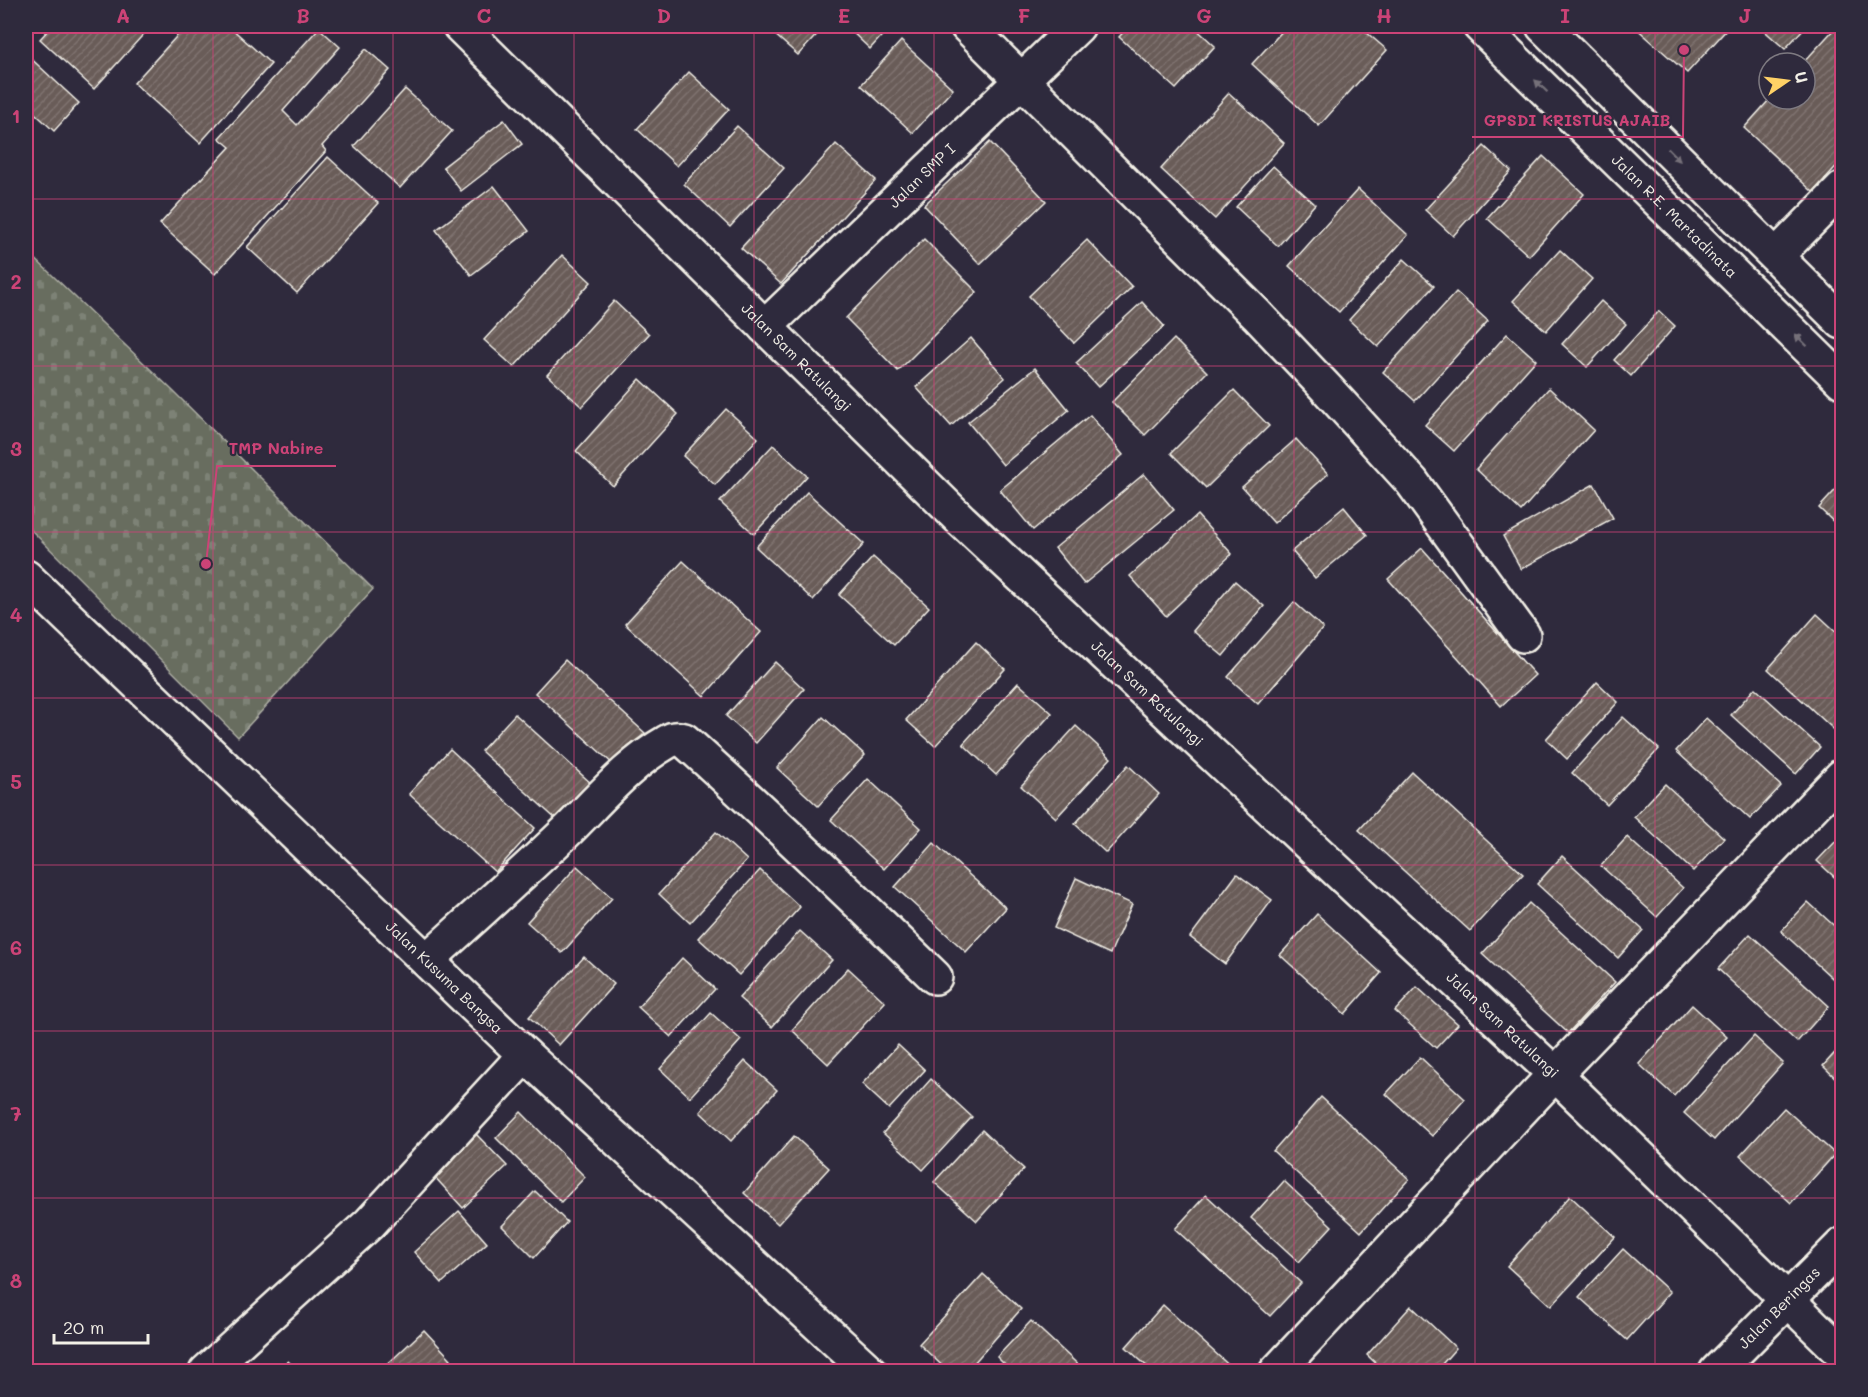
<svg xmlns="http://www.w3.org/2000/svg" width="1868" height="1397" viewBox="0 0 1868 1397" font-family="Mali,sans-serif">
  <defs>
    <pattern id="cemetery-stones" width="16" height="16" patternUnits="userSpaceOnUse" patternTransform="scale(1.5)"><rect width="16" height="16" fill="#676d5f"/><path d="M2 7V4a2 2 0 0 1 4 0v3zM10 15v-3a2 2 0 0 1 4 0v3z" fill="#7d8276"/></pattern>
    <pattern id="building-hatch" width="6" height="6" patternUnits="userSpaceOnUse" patternTransform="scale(1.5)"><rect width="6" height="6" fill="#695b58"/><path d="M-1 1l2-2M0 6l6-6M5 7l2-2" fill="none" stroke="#7f7370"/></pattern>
  </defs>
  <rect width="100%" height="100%" fill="#2f2a3d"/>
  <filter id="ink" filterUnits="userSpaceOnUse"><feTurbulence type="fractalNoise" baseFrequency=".0167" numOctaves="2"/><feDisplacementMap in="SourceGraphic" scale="12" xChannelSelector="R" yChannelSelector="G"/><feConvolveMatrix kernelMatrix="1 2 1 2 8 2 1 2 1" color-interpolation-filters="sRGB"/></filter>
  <g filter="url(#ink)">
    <!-- cemetery -->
    <polygon fill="url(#cemetery-stones)" stroke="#aeafa4" stroke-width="1.5" points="26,250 172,390 373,589 238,737 26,525"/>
    <!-- building -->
    <g fill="url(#building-hatch)" stroke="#f4f1e8" stroke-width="1.5">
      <polygon points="52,26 151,26 94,89 40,39"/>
      <polygon points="186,26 229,26 271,64 200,143 134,83"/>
      <polygon points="765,26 825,26 798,55"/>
      <polygon points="850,26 883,26 887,30 870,49 848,28"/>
      <polygon points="1129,26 1193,26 1215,46 1176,89 1119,37"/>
      <polygon points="1287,26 1359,26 1387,50 1319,126 1252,64"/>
      <polygon points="1636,26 1730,26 1687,73 1635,27"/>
      <polygon points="1759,26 1806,26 1785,49"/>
      <polygon points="1837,26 1842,26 1842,160 1813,192 1744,128 1770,99 1805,99 1805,63 1803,63"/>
      <polygon points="319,28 340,47 283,111 297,125 366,49 390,70 322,146 326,151 215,274 160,224 230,147 219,138"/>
      <polygon points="901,41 953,89 913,133 861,85"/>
      <polygon points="26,54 79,103 54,131 26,105"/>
      <polygon points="689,72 729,109 677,166 637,129"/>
      <polygon points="405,89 452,131 400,188 354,146"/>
      <polygon points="1229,93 1284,143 1215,219 1161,169"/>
      <polygon points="504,120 522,144 461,191 443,167"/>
      <polygon points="737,126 784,168 730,227 684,184"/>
      <polygon points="990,142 1046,201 980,264 924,205"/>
      <polygon points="836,144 876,180 781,284 741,248"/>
      <polygon points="1484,146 1511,171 1453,236 1425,210"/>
      <polygon points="1543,156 1584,194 1529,256 1487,218"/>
      <polygon points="328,157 378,203 297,293 247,247"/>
      <polygon points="1273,166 1315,204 1278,246 1236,207"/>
      <polygon points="494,186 529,231 471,275 436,230"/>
      <polygon points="1358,189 1408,235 1339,312 1289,266"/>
      <polygon points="924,239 977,292 898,371 846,318"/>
      <polygon points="1087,240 1132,287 1074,343 1029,296"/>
      <polygon points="1560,250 1592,279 1546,331 1513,301"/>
      <polygon points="562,255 591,282 514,367 484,340"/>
      <polygon points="1404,259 1434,286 1378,347 1349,320"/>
      <polygon points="1456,292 1488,321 1415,401 1383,372"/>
      <polygon points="614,301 649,334 582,407 547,375"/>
      <polygon points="1601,301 1626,324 1587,367 1562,344"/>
      <polygon points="1142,302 1164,326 1098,387 1076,363"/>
      <polygon points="1659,311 1675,326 1631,376 1614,360"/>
      <polygon points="1507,334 1536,360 1454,451 1425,425"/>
      <polygon points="971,338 1005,378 951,426 916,387"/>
      <polygon points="1174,339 1207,372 1145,435 1112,402"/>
      <polygon points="1035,368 1069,410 1003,465 968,422"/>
      <polygon points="640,379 678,414 613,486 576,451"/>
      <polygon points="1549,388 1594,430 1521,511 1476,469"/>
      <polygon points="1234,390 1269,426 1206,488 1171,453"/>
      <polygon points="726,409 758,438 715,485 683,456"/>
      <polygon points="1090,415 1123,455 1033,530 1000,490"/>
      <polygon points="1296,439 1328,474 1274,523 1242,487"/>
      <polygon points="773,445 807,476 754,534 720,502"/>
      <polygon points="1144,474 1174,510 1084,584 1055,548"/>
      <polygon points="1842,483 1842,530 1819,508"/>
      <polygon points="1594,484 1613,518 1521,569 1503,536"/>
      <polygon points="807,492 864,544 813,600 756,547"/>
      <polygon points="1344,507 1367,535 1315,578 1292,551"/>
      <polygon points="1197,515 1232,554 1166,616 1130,576"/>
      <polygon points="1422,548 1535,675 1501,706 1388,579"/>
      <polygon points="873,557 929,607 894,645 839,595"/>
      <polygon points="683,561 761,632 704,696 625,624"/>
      <polygon points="1235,581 1264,606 1223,656 1193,631"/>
      <polygon points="1294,602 1323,628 1258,704 1228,677"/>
      <polygon points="1817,614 1842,637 1842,737 1768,669"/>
      <polygon points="976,642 1005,669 935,746 906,720"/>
      <polygon points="565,660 645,733 615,766 535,693"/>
      <polygon points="775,662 804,689 756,743 726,716"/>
      <polygon points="1597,682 1618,702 1567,759 1546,739"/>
      <polygon points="1018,683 1052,713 996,775 963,744"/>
      <polygon points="1755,688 1820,747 1796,774 1731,715"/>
      <polygon points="515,714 593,785 559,822 481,751"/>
      <polygon points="823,717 865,755 818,806 777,768"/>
      <polygon points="1623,717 1659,749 1607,805 1572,773"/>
      <polygon points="1706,718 1781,786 1750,819 1676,751"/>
      <polygon points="1076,726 1111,758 1056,818 1021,786"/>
      <polygon points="450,749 535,828 495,872 409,794"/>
      <polygon points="1128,765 1159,794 1106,853 1075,824"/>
      <polygon points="1412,772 1523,874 1470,931 1359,830"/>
      <polygon points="868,779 921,828 884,869 831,820"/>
      <polygon points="1665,784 1724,838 1693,871 1634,817"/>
      <polygon points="716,832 747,860 690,923 659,894"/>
      <polygon points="1627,837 1683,888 1657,917 1601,866"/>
      <polygon points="1838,839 1842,843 1842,884 1817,861"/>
      <polygon points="934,843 1006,908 966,952 895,887"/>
      <polygon points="1562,856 1643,930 1618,958 1537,884"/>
      <polygon points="577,866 612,898 562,953 527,922"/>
      <polygon points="760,870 800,907 739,975 698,938"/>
      <polygon points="1237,874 1272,900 1225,964 1190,937"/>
      <polygon points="1076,878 1132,904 1110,954 1054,928"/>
      <polygon points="1808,902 1842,933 1842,987 1781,931"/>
      <polygon points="1529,903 1615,982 1568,1033 1482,954"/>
      <polygon points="1317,914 1381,973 1345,1014 1280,955"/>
      <polygon points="800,931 832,960 772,1027 739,998"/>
      <polygon points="1750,934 1829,1006 1797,1042 1718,969"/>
      <polygon points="584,957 614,984 559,1045 529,1017"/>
      <polygon points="682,958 715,989 671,1037 638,1007"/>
      <polygon points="848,968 885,1002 828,1064 792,1030"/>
      <polygon points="1417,987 1458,1024 1436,1048 1395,1011"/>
      <polygon points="1692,1005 1727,1037 1674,1096 1639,1064"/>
      <polygon points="711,1013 741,1040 690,1097 660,1069"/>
      <polygon points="1754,1036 1783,1063 1714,1140 1684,1113"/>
      <polygon points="898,1045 925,1070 889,1109 862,1084"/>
      <polygon points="1842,1045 1842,1084 1823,1066"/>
      <polygon points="1420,1057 1465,1099 1432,1136 1386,1094"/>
      <polygon points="745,1061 777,1090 731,1141 700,1112"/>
      <polygon points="931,1079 972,1117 923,1170 883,1133"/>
      <polygon points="1321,1097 1409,1179 1361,1232 1273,1151"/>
      <polygon points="1784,1108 1835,1154 1791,1203 1740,1156"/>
      <polygon points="521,1112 585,1177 561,1202 496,1138"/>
      <polygon points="982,1130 1024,1169 977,1221 934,1182"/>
      <polygon points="475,1133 507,1166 463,1208 432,1174"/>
      <polygon points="794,1136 829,1168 778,1224 744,1193"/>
      <polygon points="1284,1181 1332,1226 1299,1262 1251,1218"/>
      <polygon points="535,1191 567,1222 534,1258 502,1226"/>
      <polygon points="1206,1195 1301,1283 1270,1316 1175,1229"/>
      <polygon points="1570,1196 1615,1237 1551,1306 1507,1266"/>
      <polygon points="459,1211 487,1243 442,1283 414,1252"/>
      <polygon points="1623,1249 1670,1292 1627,1340 1579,1297"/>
      <polygon points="983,1274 1021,1309 966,1372 949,1372 919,1344"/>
      <polygon points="1163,1305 1235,1371 1234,1372 1153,1372 1126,1347"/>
      <polygon points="1411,1306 1456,1348 1435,1372 1385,1372 1367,1355"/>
      <polygon points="1031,1321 1086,1372 1012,1372 997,1357"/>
      <polygon points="424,1330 451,1359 438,1372 379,1372"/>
      <polygon points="288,1361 299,1372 278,1372"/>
    </g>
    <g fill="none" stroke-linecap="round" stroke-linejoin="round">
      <!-- minor casing -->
      <g stroke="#f4f1e8" stroke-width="38">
        <g id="minor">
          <path id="s1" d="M460 26 961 520 1555 1074 1842 1353"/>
          <polyline points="967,26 1257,315 1328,390 1412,482 1523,635"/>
          <polyline points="1776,256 1842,189"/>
          <path id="s2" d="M765 327 1078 26"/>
          <path id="s3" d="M26 577 525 1055 870 1372"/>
          <path d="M427 960C473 918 520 876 565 833 597 802 628 764 667 742 673 738 678 738 684 740 770 817 853 897 935 977"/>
          <polyline points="206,1372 370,1223 525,1055"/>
          <polyline points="1276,1372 1555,1074 1842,776"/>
          <path id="s4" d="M1716 1372 1842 1245"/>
        </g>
      </g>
      <!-- highway casing -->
      <g stroke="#f4f1e8" stroke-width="38">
        <g id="highway">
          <path id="s5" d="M1480 26 1842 381"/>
          <polyline points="1543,26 1842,322"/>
        </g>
      </g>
      <!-- minor -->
      <use href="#minor" stroke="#2f2a3d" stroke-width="33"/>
      <!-- highway -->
      <use href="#highway" stroke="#2f2a3d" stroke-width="33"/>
    </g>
    <!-- one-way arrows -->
    <defs><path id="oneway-solid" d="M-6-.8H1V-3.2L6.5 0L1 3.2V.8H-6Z" transform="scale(1.5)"/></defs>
    <g fill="#747079">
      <use href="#oneway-solid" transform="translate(1541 86) rotate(-136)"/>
      <use href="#oneway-solid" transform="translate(1674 155) rotate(45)"/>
      <use href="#oneway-solid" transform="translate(1801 340) rotate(-136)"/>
    </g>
  </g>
  <!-- grid -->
  <path fill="none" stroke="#cc4377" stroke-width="1.5" stroke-opacity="0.55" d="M213 26V1372M393 26V1372M574 26V1372M754 26V1372M934 26V1372M1114 26V1372M1294 26V1372M1475 26V1372M1655 26V1372M26 199H1842M26 366H1842M26 532H1842M26 698H1842M26 865H1842M26 1031H1842M26 1198H1842"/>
  <g text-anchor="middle" stroke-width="4.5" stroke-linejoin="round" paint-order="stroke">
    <!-- street labels -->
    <g font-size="15" fill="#f4f1e8" stroke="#2f2a3d">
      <text dy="5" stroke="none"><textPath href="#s2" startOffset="218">Jalan SMP I</textPath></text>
      <text dy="5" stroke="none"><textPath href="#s5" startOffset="272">Jalan R.E. Martadinata</textPath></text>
      <text dy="5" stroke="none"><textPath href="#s1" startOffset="472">Jalan Sam Ratulangi</textPath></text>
      <text dy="5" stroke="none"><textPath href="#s1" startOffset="958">Jalan Sam Ratulangi</textPath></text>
      <text dy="5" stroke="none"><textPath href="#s3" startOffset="579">Jalan Kusuma Bangsa</textPath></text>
      <text dy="5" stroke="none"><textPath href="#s1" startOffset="1444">Jalan Sam Ratulangi</textPath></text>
      <text dy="5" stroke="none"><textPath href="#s4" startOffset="90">Jalan Beringas</textPath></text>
    </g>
  </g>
  <!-- callouts -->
  <path fill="none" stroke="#cc4377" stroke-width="2" d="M1684 50L1683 137H1472M206 564L217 466H336"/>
  <g fill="#cc4377" stroke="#2f2a3d" stroke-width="2">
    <circle cx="1684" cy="50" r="6"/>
    <circle cx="206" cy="564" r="6"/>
  </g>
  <g font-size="16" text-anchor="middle" font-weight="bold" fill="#cc4377" stroke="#2f2a3d" stroke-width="4.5" stroke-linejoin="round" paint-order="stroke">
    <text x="1577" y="126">GPSDI KRISTUS AJAIB</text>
    <text x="276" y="454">TMP Nabire</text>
  </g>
  <!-- margin -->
  <rect width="1868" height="1397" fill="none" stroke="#2f2a3d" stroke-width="66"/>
  <!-- north arrow -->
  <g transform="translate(1787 81) rotate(76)"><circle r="28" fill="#2f2a3d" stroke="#7e7a81" stroke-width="1.5"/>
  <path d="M0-4.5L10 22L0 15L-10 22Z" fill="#ffd166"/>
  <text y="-9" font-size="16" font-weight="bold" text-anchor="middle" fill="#f4f1e8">U</text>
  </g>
  <!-- scale -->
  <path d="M54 1334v9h94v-9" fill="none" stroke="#f4f1e8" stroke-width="3"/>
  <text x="63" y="1334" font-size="18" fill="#f4f1e8" stroke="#2f2a3d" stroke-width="4.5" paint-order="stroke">20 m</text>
  <rect x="33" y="33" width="1802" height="1331" fill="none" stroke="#cc4377" stroke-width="2"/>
  <g font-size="20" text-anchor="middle" font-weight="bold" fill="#cc4377">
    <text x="123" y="23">A</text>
    <text x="303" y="23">B</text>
    <text x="484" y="23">C</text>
    <text x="664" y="23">D</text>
    <text x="844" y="23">E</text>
    <text x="1024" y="23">F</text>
    <text x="1204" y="23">G</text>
    <text x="1384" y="23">H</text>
    <text x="1565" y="23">I</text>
    <text x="1745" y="23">J</text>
    <text x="16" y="123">1</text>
    <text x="16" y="289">2</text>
    <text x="16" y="456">3</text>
    <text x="16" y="622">4</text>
    <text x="16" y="789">5</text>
    <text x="16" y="955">6</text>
    <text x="16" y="1121">7</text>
    <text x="16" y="1288">8</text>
  </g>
</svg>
